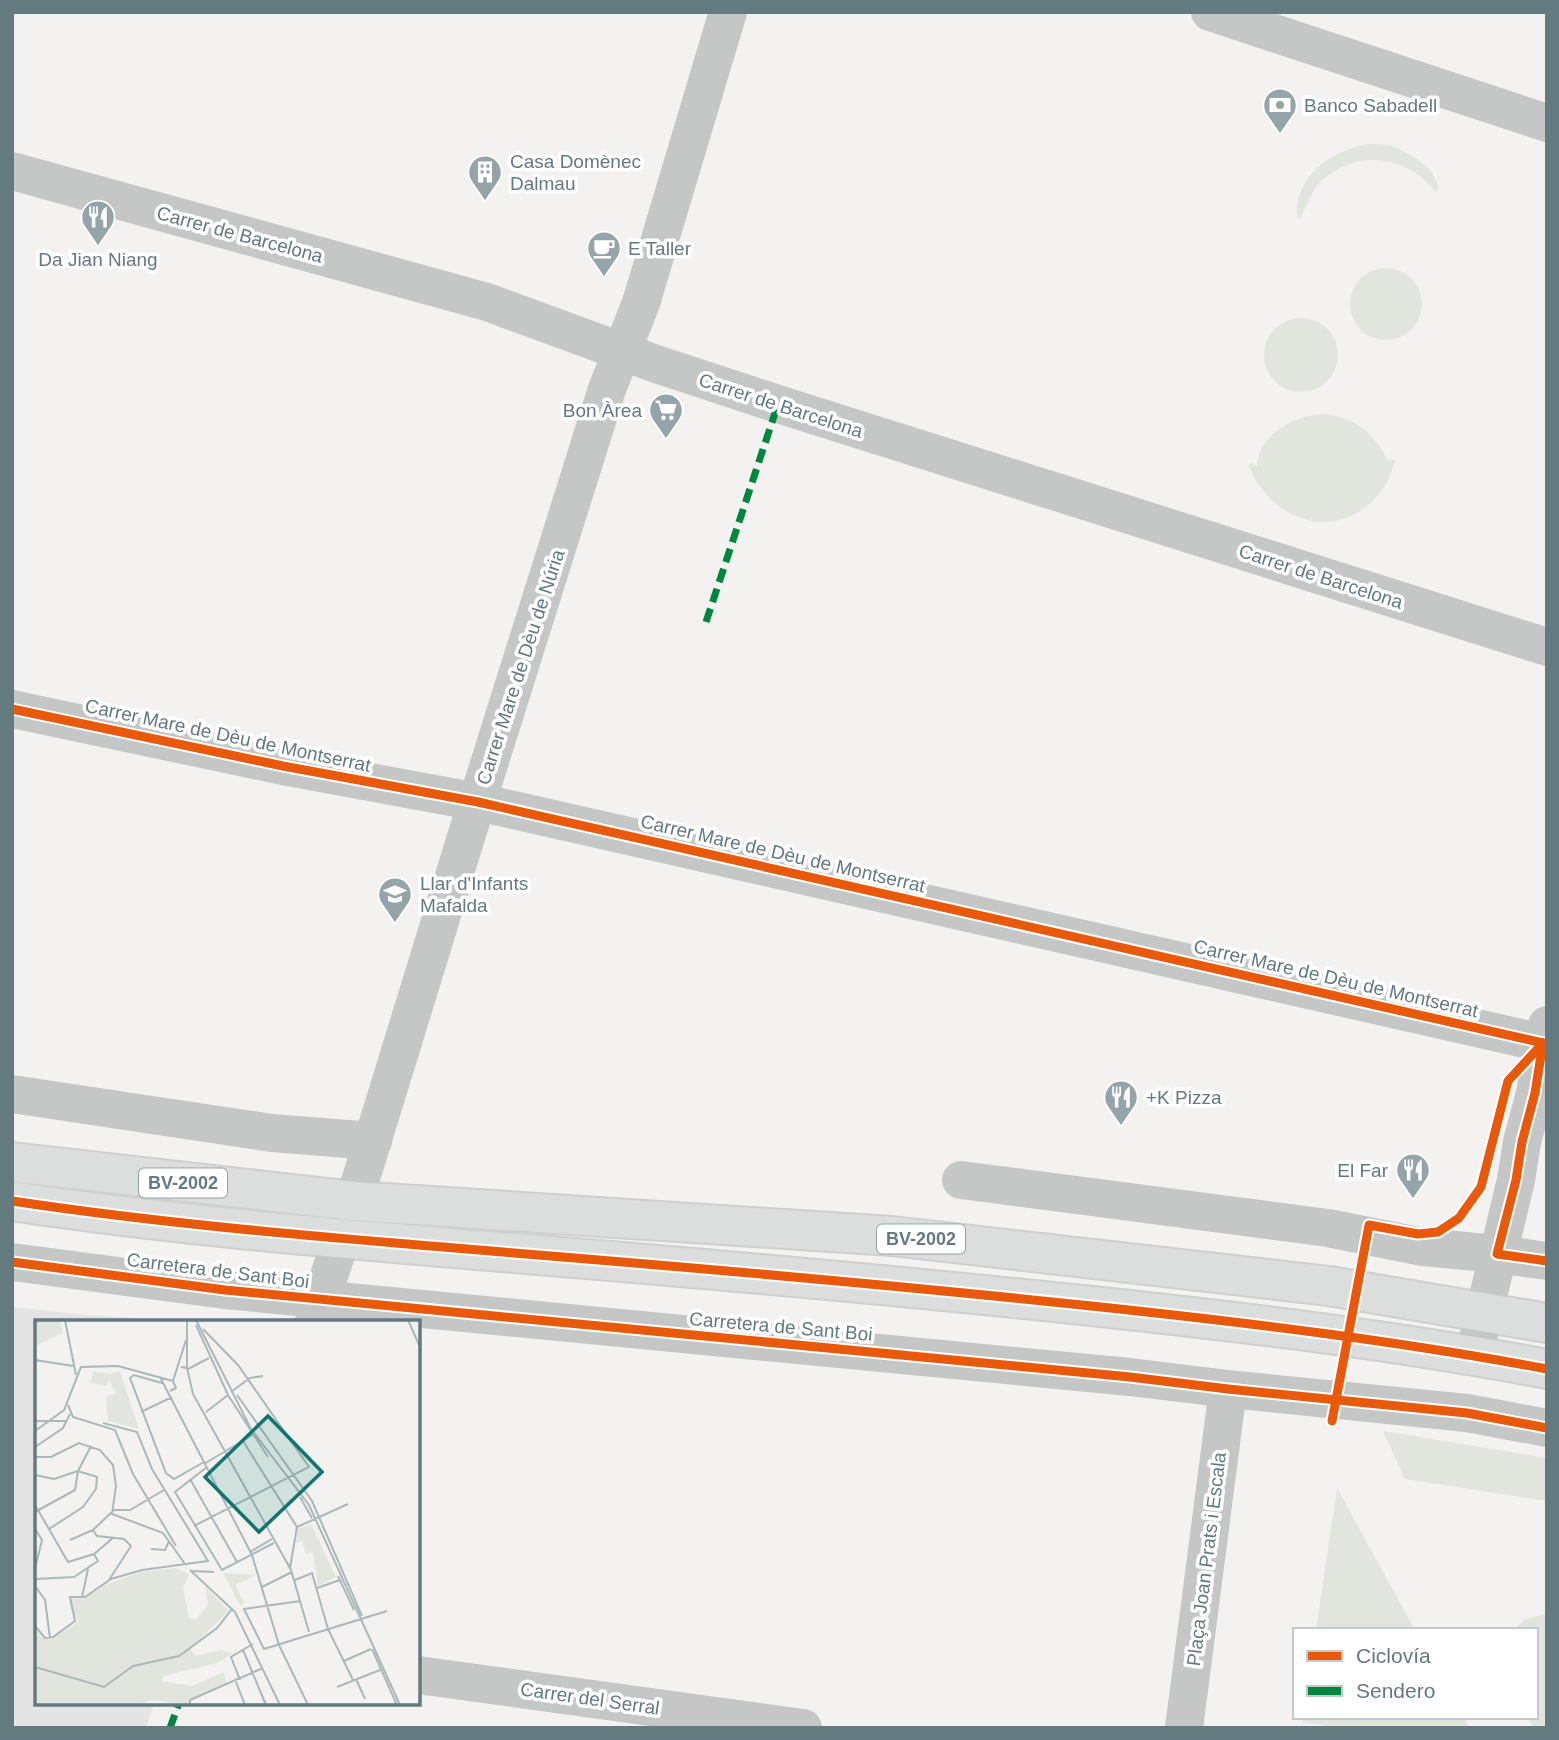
<svg xmlns="http://www.w3.org/2000/svg" width="1559" height="1740" viewBox="0 0 1559 1740" font-family="Helvetica,sans-serif">
  <rect width="100%" height="100%" fill="#f3f2f1"/>
  <!-- built -->
  <polygon fill="#e3e4e3" points="12,1307 87,1315 198,1322 37,1322 37,1703 154,1703 146,1728 12,1728"/>
  <!-- green -->
  <g fill="#e2e4de">
    <path d="M1368 144C1375 144 1383 144 1391 146 1408 151 1439 170 1438 190L1435 191C1406 155 1357 149 1322 180 1311 190 1307 206 1300 219L1297 217C1294 176 1332 150 1368 144Z"/>
    <circle cx="1386" cy="304" r="36"/>
    <circle cx="1301" cy="355" r="37"/>
    <path d="M1321 414C1353 416 1374 432 1388 461L1393 459 1395 462C1391 472 1388 483 1381 491 1341 545 1271 523 1249 466L1251 463 1257 466C1259 434 1292 417 1321 414Z"/>
    <polygon points="1383,1431 1547,1458 1547,1501 1405,1479"/>
    <polygon points="1337,1488 1415,1630 1316,1630"/>
    <polygon points="1543,1614 1547,1616 1547,1728 1534,1728 1526,1717 1536,1717 1536,1630 1513,1630 1524,1620"/>
    <polygon points="1303,1717 1463,1717 1469,1728 1340,1728 1302,1722"/>
  </g>
  <g fill="none" stroke-linecap="round" stroke-linejoin="round">
    <!-- primary casing -->
    <g stroke="#cfcfcf" stroke-width="42">
      <g id="primary">
        <polyline points="12,1162 354,1201 892,1236 1329,1286 1547,1323"/>
        <path d="M12 1201C178 1226 346 1239 514 1253 710 1269 905 1286 1101 1307 1250 1323 1399 1341 1547 1369"/>
      </g>
    </g>
    <!-- minor -->
    <g stroke="#c5c7c7" stroke-width="38">
      <polyline points="12,709 283,766 478,802 1543,1043"/>
      <polyline points="12,1094 272,1133 373,1141"/>
      <polyline points="961,1180 1328,1228 1423,1247 1497,1254 1547,1261"/>
      <polyline points="12,1262 225,1290 1130,1377 1228,1389 1467,1413 1547,1428"/>
      <polyline points="314,1321 354,1201 462,850 607,389 641,303 728,12"/>
      <polyline points="1474,1355 1516,1180 1522,1142 1535,1093 1547,1025"/>
      <polyline points="418,1675 803,1728"/>
      <polyline points="1184,1728 1228,1389"/>
    </g>
    <!-- tertiary -->
    <g stroke="#c5c7c7" stroke-width="38">
      <polyline points="1210,12 1547,123"/>
      <polyline points="12,171 487,302 656,364 778,404 1547,647"/>
    </g>
    <!-- primary -->
    <use href="#primary" stroke="#dcdddd" stroke-width="38"/>
    <!-- quiet -->
    <g stroke="#00873e" stroke-width="7" stroke-dasharray="14 7" stroke-linecap="butt">
      <polyline points="706,622 778,404"/>
      <polyline points="170,1728 179,1703"/>
    </g>
    <!-- cycleway casing -->
    <g stroke="#fff" stroke-width="13">
      <g id="cycleway">
        <polyline points="12,709 283,766 478,802 1543,1043"/>
        <polyline points="1543,1043 1535,1093 1522,1142 1516,1180 1497,1254 1547,1261"/>
        <path d="M12 1201C178 1226 346 1239 514 1253 710 1269 905 1286 1101 1307 1250 1323 1399 1341 1547 1369"/>
        <polyline points="12,1262 225,1290 1130,1377 1228,1389 1467,1413 1547,1428"/>
        <polyline points="1332,1421 1369,1225 1418,1234 1438,1232 1459,1218 1481,1187 1508,1081 1543,1043"/>
      </g>
    </g>
    <!-- cycleway -->
    <use href="#cycleway" stroke="#e8590c" stroke-width="9"/>
  </g>
  <!-- icons -->
  <defs>
    <g id="bank-pin" transform="scale(1.75)"><path d="M0 17L-7.5 6A9.5 9.5 0 1 1 7.5 6Z" fill="#95a4a8" stroke="#fff"/><path d="M-6-4H6V4H-6ZM0-2.3a2.3 2.3 0 1 0 0 4.6a2.3 2.3 0 1 0 0-4.6Z" fill="#fff"/></g>
    <g id="building-pin" transform="scale(1.75)"><path d="M0 17L-7.5 6A9.5 9.5 0 1 1 7.5 6Z" fill="#95a4a8" stroke="#fff"/><path d="M-4-6H4V6H1V3H-1V6H-4ZM-2.5-4.3h1.7v1.8h-1.7ZM.8-4.3h1.7v1.8H.8ZM-2.5-1h1.7V.8h-1.7ZM.8-1h1.7V.8H.8Z" fill="#fff"/></g>
    <g id="restaurant-pin" transform="scale(1.75)"><path d="M0 17L-7.5 6A9.5 9.5 0 1 1 7.5 6Z" fill="#95a4a8" stroke="#fff"/><path d="M-5-6h1v4h1v-4h1v4h1v-4h1v5L-1.5 .5V6h-2V.5L-5-1ZM5-6V6H3V1.5H1.5Q1.5-4 5-6Z" fill="#fff"/></g>
    <g id="cafe-pin" transform="scale(1.75)"><path d="M0 17L-7.5 6A9.5 9.5 0 1 1 7.5 6Z" fill="#95a4a8" stroke="#fff"/><path d="M-5.5-4.5H6V0H3Q3 3.5 0 3.5H-2.5Q-5.5 3.5-5.5 0ZM3-3.2v2h1.7v-2ZM-6 4.5H4V6H-6Z" fill="#fff"/></g>
    <g id="supermarket-pin" transform="scale(1.75)"><path d="M0 17L-7.5 6A9.5 9.5 0 1 1 7.5 6Z" fill="#95a4a8" stroke="#fff"/><path d="M-6-5.5h2.5l.6 2H6L4.5 2H-2.5L-4.4-4H-6ZM-1.5 3.2a1.3 1.3 0 1 0 .1 0ZM3 3.2a1.3 1.3 0 1 0 .1 0Z" fill="#fff"/></g>
    <g id="school-pin" transform="scale(1.75)"><path d="M0 17L-7.5 6A9.5 9.5 0 1 1 7.5 6Z" fill="#95a4a8" stroke="#fff"/><path d="M0-5L7-2L0 1L-7-2ZM-4 1L0 2.5L4 1V4Q0 6-4 4Z" fill="#fff"/></g>
  </defs>
  <g fill-rule="evenodd">
    <use href="#bank-pin" x="1280" y="105"/>
    <use href="#building-pin" x="485" y="172"/>
    <use href="#restaurant-pin" x="98" y="217"/>
    <use href="#cafe-pin" x="604" y="248"/>
    <use href="#supermarket-pin" x="666" y="410"/>
    <use href="#school-pin" x="395" y="894"/>
    <use href="#restaurant-pin" x="1121" y="1097"/>
    <use href="#restaurant-pin" x="1413" y="1170"/>
  </g>
  <g text-anchor="middle" stroke-width="7" stroke-linejoin="round" paint-order="stroke">
    <!-- shield labels -->
    <g fill="#fff" stroke="#92a2a7" stroke-width="2">
      <rect x="139" y="1168.5" width="88" height="29" rx="5"/>
      <rect x="877" y="1224.5" width="88" height="29" rx="5"/>
    </g>
    <g font-size="18" font-weight="bold" fill="#637a81">
      <text x="183" y="1189">BV-2002</text>
      <text x="921" y="1245">BV-2002</text>
    </g>
    <!-- poi labels -->
    <g font-size="19" fill="#637a81" stroke="#fff" text-anchor="start">
      <text x="1304" y="112">Banco Sabadell</text>
      <text x="510" y="168">Casa Domènec<tspan x="510" dy="22">Dalmau</tspan></text>
      <text x="628" y="255">E Taller</text>
      <text x="98" y="266" text-anchor="middle">Da Jian Niang</text>
      <text x="642" y="417" text-anchor="end">Bon Àrea</text>
      <text x="420" y="890">Llar d'Infants<tspan x="420" dy="22">Mafalda</tspan></text>
      <text x="1146" y="1104">+K Pizza</text>
      <text x="1388" y="1177" text-anchor="end">El Far</text>
    </g>
    <!-- street labels -->
    <g font-size="19" fill="#637a81" stroke="#fff">
      <text transform="translate(240 234) rotate(15)" y="7">Carrer de Barcelona</text>
      <text transform="translate(781 405) rotate(18)" y="7">Carrer de Barcelona</text>
      <text transform="translate(1321 576) rotate(18)" y="7">Carrer de Barcelona</text>
      <text transform="translate(520 667) rotate(-72)" y="7">Carrer Mare de Dèu de Núria</text>
      <text transform="translate(228 735) rotate(12)" y="7">Carrer Mare de Dèu de Montserrat</text>
      <text transform="translate(783 853) rotate(13)" y="7">Carrer Mare de Dèu de Montserrat</text>
      <text transform="translate(1336 978) rotate(13)" y="7">Carrer Mare de Dèu de Montserrat</text>
      <text transform="translate(218 1270) rotate(7)" y="7">Carretera de Sant Boi</text>
      <text transform="translate(781 1326) rotate(5)" y="7">Carretera de Sant Boi</text>
      <text transform="translate(1206 1559) rotate(-83)" y="7">Plaça Joan Prats i Escala</text>
      <text transform="translate(590 1698) rotate(8)" y="7">Carrer del Serral</text>
    </g>
  </g>
  <!-- overview -->
  <g transform="translate(35 1320)">
    <rect width="385" height="385" fill="#f3f2f1"/>
    <path d="M0 0H25L28 13 0 26ZM58 51 75 54 85 51 104 109 73 101 71 77 81 73 74 60 72 66 56 63ZM276 204 301 257 283 266 278 232 271 234 267 221 261 223 263 209ZM141 248 154 254 148 267 154 298 161 299 173 285 170 267 194 291 155 328 157 331 161 336 186 330 198 333 182 343 129 356 127 361 157 366 189 352 191 364 154 379V385L116 380 105 385H0V309L6 317 17 319 43 302 34 283 38 278 49 279 72 264 106 252ZM188 253 221 255 200 265 209 283 205 285Z" fill="#e2e4de"/>
    <path fill="none" stroke="#acb7ba" stroke-width="2" d="M30 0 41 55M161 0 216 109 274 185 365 385M373 0 385 27M161 5 193 75 233 137M0 40 38 46M146 47 152 48 158 74 256 250 274 312M152 47V0M153 49 174 38M125 57 217 235 244 325 273 385M127 63 99 55 95 58 131 153 139 159 169 142M135 71 141 68 138 61 151 20M196 72 215 58 228 56M202 75 277 181 327 296M33 85 38 97 80 110 98 154 141 226M106 92 137 77M171 92 193 75M0 101H31M0 111 29 90 46 47 83 46 138 61M208 121 262 207M0 127 28 108 35 94M0 137H16L44 123 65 130 78 145 81 166 77 194 128 213 150 244M169 144 219 114M172 147 140 172 187 250 239 223M0 155 19 159 43 151M155 159 202 242M265 177 277 198M0 185 33 242 59 234 78 218M0 192 40 170 43 151 56 126M159 206 274 147 203 45 168 9M262 207 313 184M0 209 7 220 0 248M14 209 48 187 61 169 62 157 43 151M58 210 62 216 89 219 96 226 74 260M35 220 58 210 79 190H95L129 170M116 229 130 230 134 221M215 232 237 219M255 248 262 207M155 250 200 292 245 385M157 251 179 252M303 256 319 290M0 259 39 257 63 241 59 234M260 260 277 253 293 309 318 360M0 266 10 280 15 318M227 267 257 252M282 268 305 260M47 277 53 249M266 281 209 289 229 329 352 291M0 306 10 318 18 317 40 301 35 277H50L76 259 107 250 173 241 117 149 102 112 68 103M337 329 362 385M208 330 231 385M309 341 336 329M0 347 69 367 98 346 144 336 182 308 197 289M321 359 330 379M205 360 196 337 218 324M201 362 210 385M302 367 345 350M155 385V380L228 348"/>
    <path fill="#0f766e" fill-opacity="0.15" stroke="#0f766e" stroke-width="3.5" d="M233 96 287 152 224 212 170 157Z"/>
    <rect width="385" height="385" fill="none" stroke="#637a81" stroke-width="3.5"/>
  </g>
  <!-- border -->
  <rect width="1559" height="1740" fill="none" stroke="#637a81" stroke-width="28"/>
  <!-- legend -->
  <rect x="1293" y="1628" width="245" height="91" fill="#ffffff" stroke="#c1cacd" stroke-width="2"/>
  <rect x="1307" y="1651" width="35" height="10" fill="#e8590c" stroke="#c1cacd" stroke-width="2"/>
  <text x="1356" y="1663" font-size="21" fill="#637a81">Ciclovía</text>
  <rect x="1307" y="1686" width="35" height="10" fill="#00873e" stroke="#c1cacd" stroke-width="2"/>
  <text x="1356" y="1698" font-size="21" fill="#637a81">Sendero</text>
</svg>
